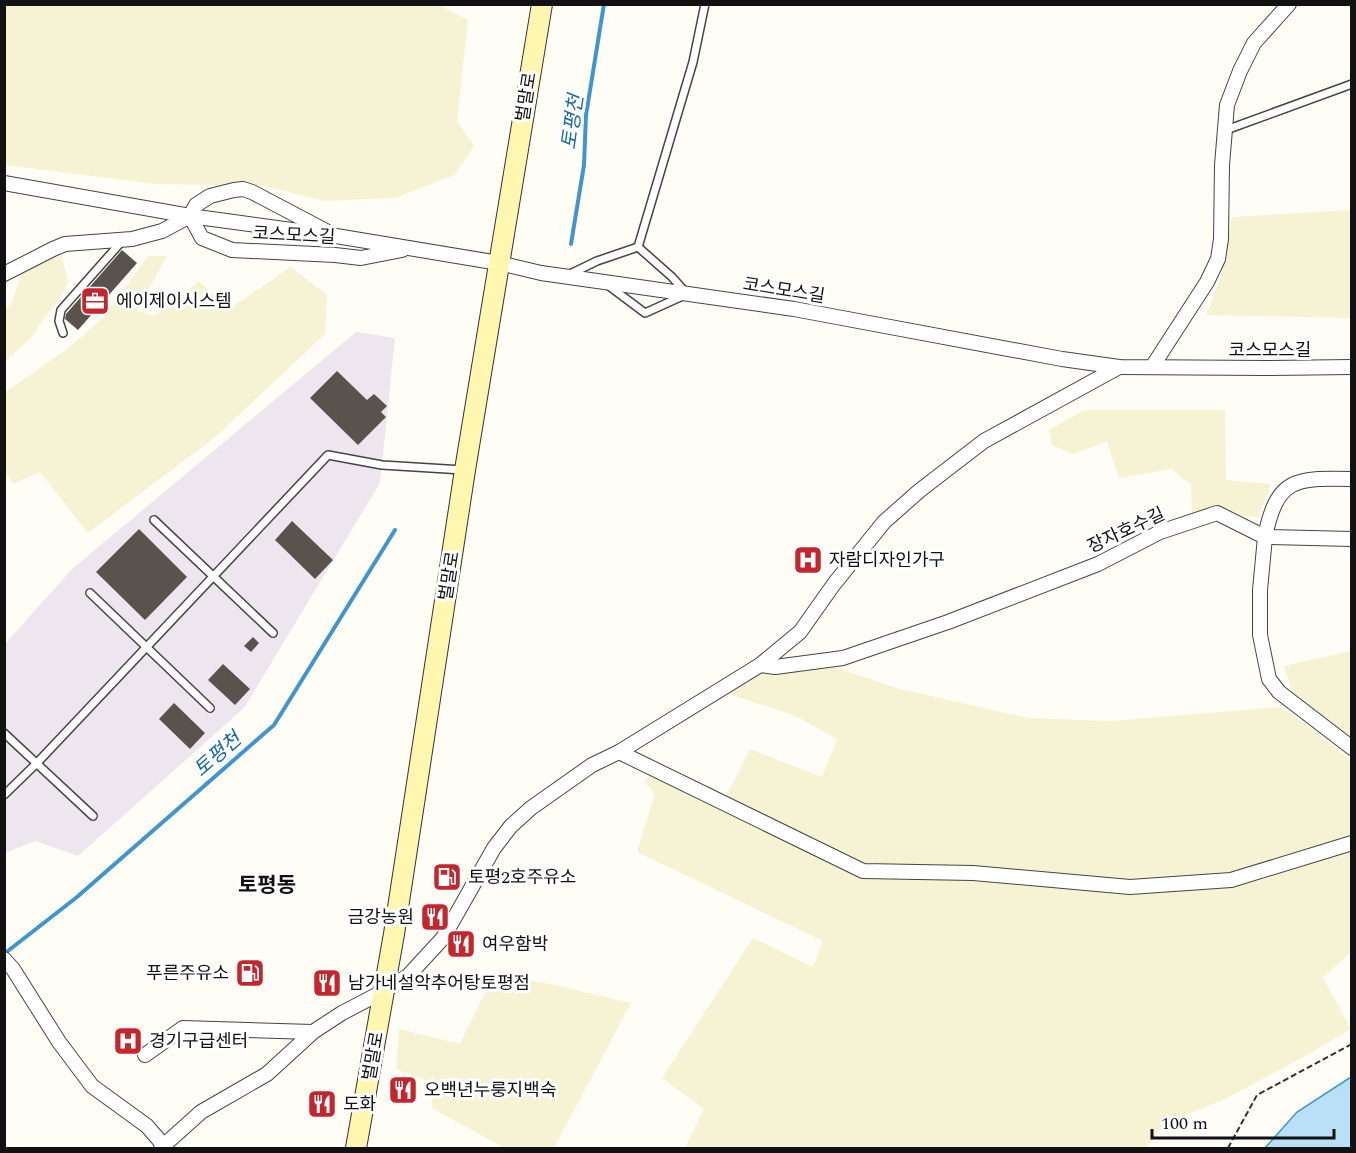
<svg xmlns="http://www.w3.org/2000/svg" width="1356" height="1153" viewBox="0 0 1356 1153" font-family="Spectral,'Noto Sans KR',serif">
  <rect width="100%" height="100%" fill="#fffdf5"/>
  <!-- industrial -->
  <polygon fill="#eee6ef" points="356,332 395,338 380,483 244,708 78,856 35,841 5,853 5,644 72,569"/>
  <!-- farmland -->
  <g fill="#f6f3d4">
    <polygon points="4,5 439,5 468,20 457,121 474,146 455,175 395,198 324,201 264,186 155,184 5,165"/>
    <polygon points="1351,210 1351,318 1206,315 1222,275 1232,217"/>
    <polygon points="60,248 68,282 64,292 28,341 5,361 4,311 12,302 23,269"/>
    <polygon points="148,256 167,256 137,311 154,316 199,281 229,309 291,267 327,295 325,334 214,438 88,533 40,472 13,484 5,471 5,392 66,350 103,318"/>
    <polygon points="1084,410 1225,410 1226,480 1271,484 1258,517 1192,513 1191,485 1171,469 1119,478 1107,441 1074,454 1052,445 1049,430"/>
    <polygon points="1351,651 1351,743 1293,696 1284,666"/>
    <polygon points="834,667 900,689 1028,718 1111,721 1281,707 1311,728 1351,761 1351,952 1323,978 1351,1029 1300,1059 1227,1098 1166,1123 1146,1148 685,1148 704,1109 662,1078 753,938 813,967 823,941 637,852 655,793 644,782 649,775 716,807 731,787 750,749 822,777 837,739 796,716 729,694 760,672"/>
    <polygon points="494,974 555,985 631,1003 554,1148 500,1148 501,1146 432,1108 433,1083 396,1069 399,1029 460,1044"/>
  </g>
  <!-- water -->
  <polygon fill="#b9e0f7" stroke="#3f96cf" stroke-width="1.5" points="1351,1077 1351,1148 1265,1148 1297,1112"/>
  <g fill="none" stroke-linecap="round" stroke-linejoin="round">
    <!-- stream -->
    <g stroke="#3f96cf" stroke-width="4">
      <polyline points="571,244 584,165 586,115 604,4"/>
      <polyline points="4,954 77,897 274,725 395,530"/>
    </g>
  </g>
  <!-- building -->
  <g fill="#5a524d">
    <polygon points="122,250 137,263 78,330 65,319 66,314"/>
    <polygon points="337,371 367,400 374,394 387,406 381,412 386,417 358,445 310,398"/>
    <polygon points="292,521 333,560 315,579 275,540"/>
    <polygon points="139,529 187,577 145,620 96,572"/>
    <polygon points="253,637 259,643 251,652 244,646"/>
    <polygon points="223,664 250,689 235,705 208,680"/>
    <polygon points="174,703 205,733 190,749 159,719"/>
  </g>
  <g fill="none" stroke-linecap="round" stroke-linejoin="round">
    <!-- lane casing -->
    <g stroke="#444" stroke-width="10">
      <g id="lane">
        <polyline points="1226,130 1352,84"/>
        <polyline points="638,247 693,62 705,4"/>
        <polyline points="568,275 597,261 638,247 672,277 687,294 645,313 609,286"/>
        <polyline points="63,333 59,321 61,310 123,240"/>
        <polyline points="154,520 273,633"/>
        <polyline points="90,593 210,708"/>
        <polyline points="4,733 93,816"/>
        <polyline points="4,795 37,763 328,455 382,465 463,470"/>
      </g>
    </g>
    <!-- street casing -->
    <g stroke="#444" stroke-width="16">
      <g id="street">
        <polyline points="4,183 190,216 336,236 499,263 541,273 794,309 1062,359 1119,367 1266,368 1352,367"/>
        <polyline points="190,216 202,238 232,250 335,255 361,258 402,250"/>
        <polyline points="4,274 53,249 65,244 132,239 162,231 190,216 196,205 210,196 234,190 243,189 252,192 326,231"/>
        <polyline points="1152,367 1207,282 1218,259 1221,239 1222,165 1227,105 1240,71 1254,43 1289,4"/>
        <path d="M1352 479C1296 478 1277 477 1265 537L1352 539"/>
        <polyline points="760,665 775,667 843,658 948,622 1098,564 1160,532 1217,513 1265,537 1260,590 1260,635 1269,679 1279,692 1352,748"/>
        <polyline points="619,752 863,871 973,873 1130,887 1231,880 1352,843"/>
        <polyline points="4,959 13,969 59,1042 92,1086 147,1126 166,1148"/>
        <polyline points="145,1055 183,1028 313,1032"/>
        <polyline points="161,1148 201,1112 267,1074 313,1032 342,1013 384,991 408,976 443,938 494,848 511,826 531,808 592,765 619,752 760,665 800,632 834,584 884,522 919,491 984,441 1119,367"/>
      </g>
    </g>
    <!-- secondary casing -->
    <g stroke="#333" stroke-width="22">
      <polyline id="secondary" points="356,1148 394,934 465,470 542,4"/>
    </g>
    <!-- path -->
    <polyline stroke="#333" stroke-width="2" stroke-dasharray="6 3" stroke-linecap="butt" points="1228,1148 1257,1095 1352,1044"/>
    <!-- lane -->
    <use href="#lane" stroke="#fff" stroke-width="7"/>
    <!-- street -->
    <use href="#street" stroke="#fff" stroke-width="14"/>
    <!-- secondary -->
    <use href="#secondary" stroke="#fff6b0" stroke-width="20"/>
  </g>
  <!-- icons -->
  <defs>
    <g id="office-square" transform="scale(1.5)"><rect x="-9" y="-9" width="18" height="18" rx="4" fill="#c4262e" stroke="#fff"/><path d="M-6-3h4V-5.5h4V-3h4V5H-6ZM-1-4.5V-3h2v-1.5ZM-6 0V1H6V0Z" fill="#fff"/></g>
    <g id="hospital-square" transform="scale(1.5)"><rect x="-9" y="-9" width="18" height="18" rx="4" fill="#c4262e" stroke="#fff"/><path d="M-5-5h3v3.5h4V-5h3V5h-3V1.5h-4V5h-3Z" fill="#fff"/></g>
    <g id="fuel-square" transform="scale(1.5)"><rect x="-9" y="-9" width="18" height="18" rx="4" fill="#c4262e" stroke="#fff"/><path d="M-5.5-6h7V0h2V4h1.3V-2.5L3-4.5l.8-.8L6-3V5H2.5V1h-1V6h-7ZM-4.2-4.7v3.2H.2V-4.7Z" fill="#fff"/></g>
    <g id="restaurant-square" transform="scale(1.5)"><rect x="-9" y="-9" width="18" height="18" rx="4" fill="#c4262e" stroke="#fff"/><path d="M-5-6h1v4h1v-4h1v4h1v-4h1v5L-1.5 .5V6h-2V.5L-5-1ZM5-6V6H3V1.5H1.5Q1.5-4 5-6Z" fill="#fff"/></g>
  </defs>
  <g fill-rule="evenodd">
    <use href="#office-square" x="95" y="301"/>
    <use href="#hospital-square" x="808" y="560"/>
    <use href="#fuel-square" x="447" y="877"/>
    <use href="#restaurant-square" x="435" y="917"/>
    <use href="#restaurant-square" x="461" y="944"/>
    <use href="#fuel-square" x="250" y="973"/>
    <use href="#restaurant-square" x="327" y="983"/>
    <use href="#hospital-square" x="128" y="1041"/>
    <use href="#restaurant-square" x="403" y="1090"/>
    <use href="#restaurant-square" x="322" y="1104"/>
  </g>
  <g text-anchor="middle" stroke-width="6" stroke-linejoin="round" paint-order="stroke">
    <!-- street labels -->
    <g font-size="18" fill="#111" stroke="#fff">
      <text transform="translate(526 97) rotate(-81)" y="6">벌말로</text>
      <text transform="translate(294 235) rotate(3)" y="6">코스모스길</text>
      <text transform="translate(784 290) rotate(9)" y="6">코스모스길</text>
      <text x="1270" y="356">코스모스길</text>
      <text transform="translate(1126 530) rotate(-25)" y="6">장자호수길</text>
      <text transform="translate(449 576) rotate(-81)" y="6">벌말로</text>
      <text transform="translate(373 1056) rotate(-80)" y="6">벌말로</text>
    </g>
    <!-- poi labels -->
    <g font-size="18" fill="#111" stroke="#fff" text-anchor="start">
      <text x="116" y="307">에이제이시스템</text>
      <text x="829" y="566">자람디자인가구</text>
      <text x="468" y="883">토평2호주유소</text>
      <text x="414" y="923" text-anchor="end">금강농원</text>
      <text x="482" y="950">여우함박</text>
      <text x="229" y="979" text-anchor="end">푸른주유소</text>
      <text x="348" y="989">남가네설악추어탕토평점</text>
      <text x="149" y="1047">경기구급센터</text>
      <text x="424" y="1096">오백년누룽지백숙</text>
      <text x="343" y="1110">도화</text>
    </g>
    <!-- water labels -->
    <g font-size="20" font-style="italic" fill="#1768a6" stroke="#fff">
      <text transform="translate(572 122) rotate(-82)" y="7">토평천</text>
      <text transform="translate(217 754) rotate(-41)" y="7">토평천</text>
    </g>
    <!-- quarter labels -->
    <g font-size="21" font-weight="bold" fill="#111" stroke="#fff">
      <text x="267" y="892">토평동</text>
    </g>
  </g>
  <!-- border -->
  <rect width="1356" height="1153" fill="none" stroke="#111111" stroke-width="12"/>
  <!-- scale -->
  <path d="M1152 1129v9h182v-9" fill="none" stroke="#111111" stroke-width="3"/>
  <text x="1161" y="1129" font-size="18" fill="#111111" stroke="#ffffff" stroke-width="4.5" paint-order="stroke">100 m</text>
</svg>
